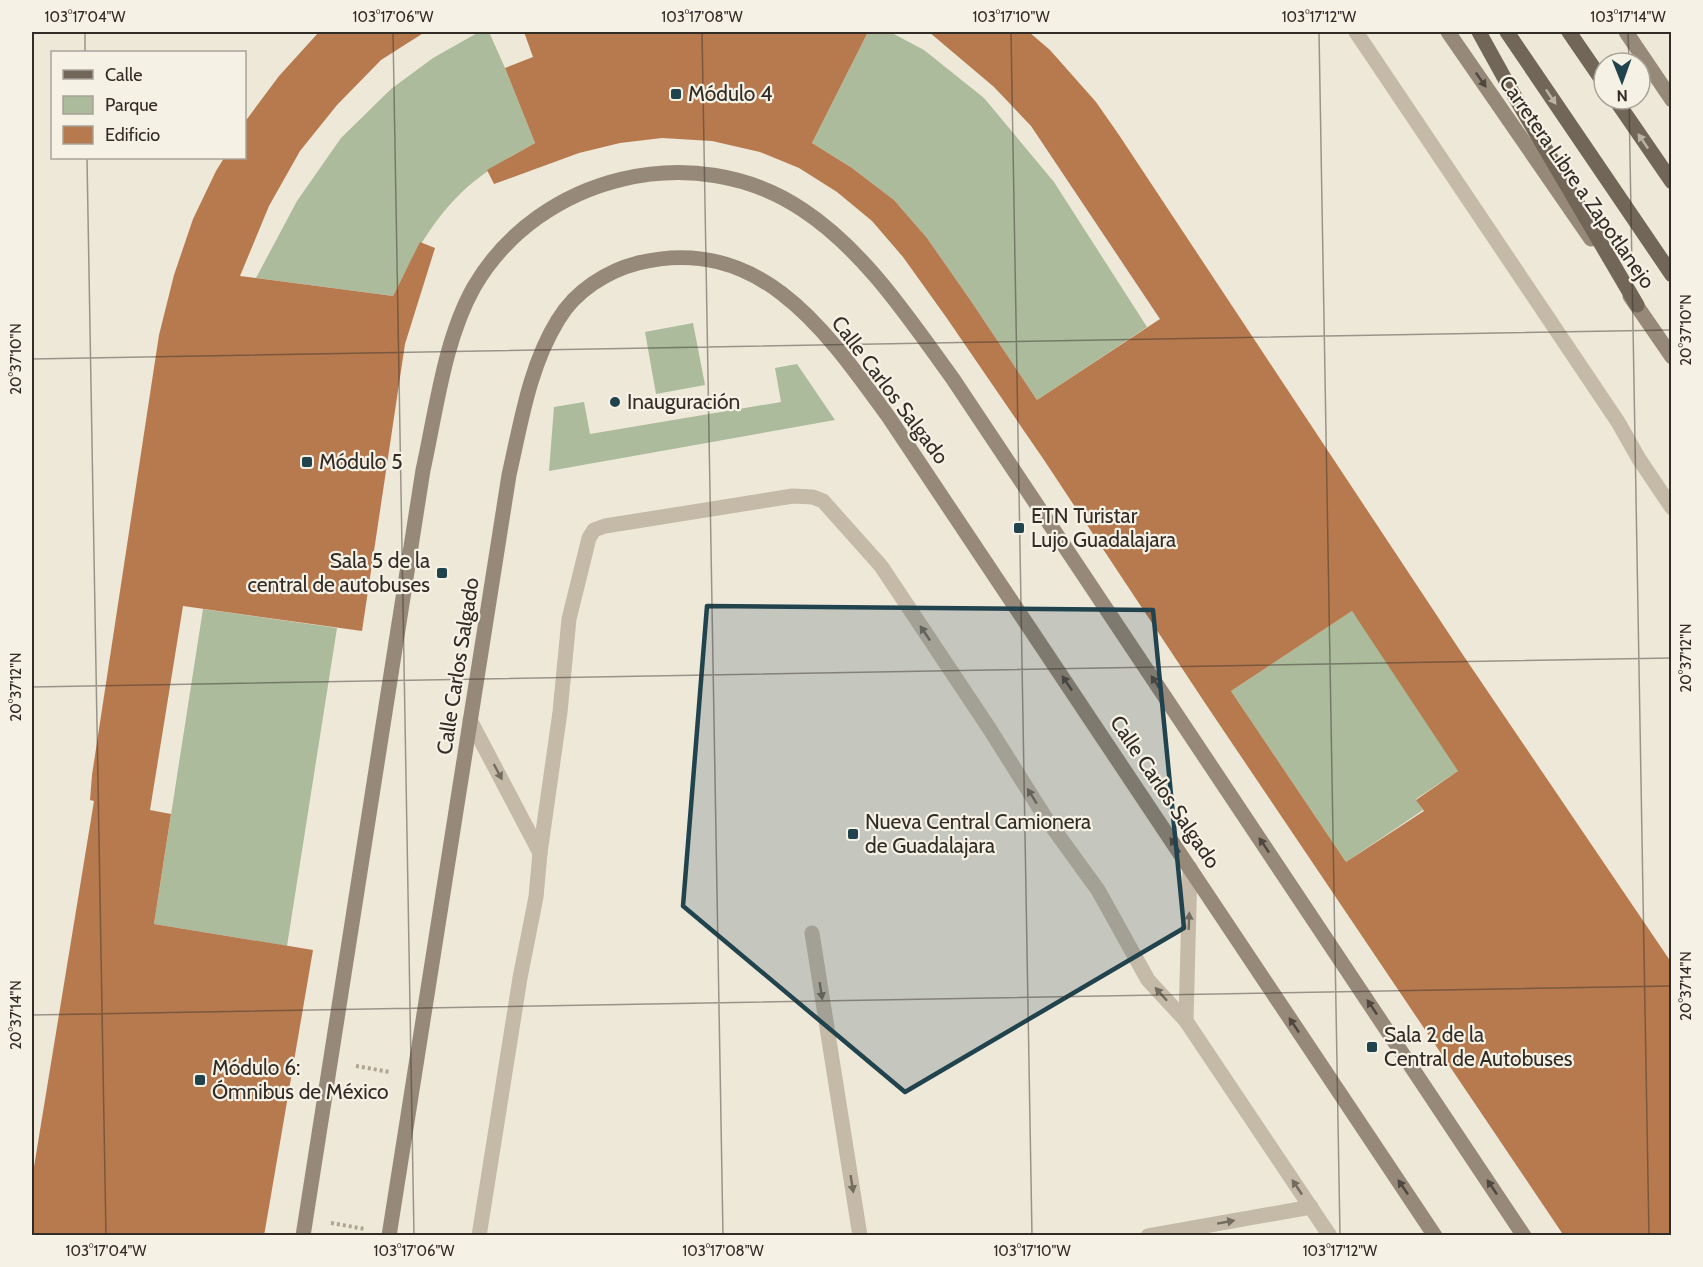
<svg xmlns="http://www.w3.org/2000/svg" width="1703" height="1267" viewBox="0 0 1703 1267" font-family="Cabin,sans-serif">
  <rect width="100%" height="100%" fill="#eee8d9"/>
  <!-- green -->
  <g fill="#abbb9b">
    <path d="M479 32H489L505 68 535 143C509 157 483 172 462 192 431 222 411 259 393 296L256 278 297 201 341 138 391 89 433 58Z"/>
    <polygon points="868,32 890,32 924,50 984,98 1054,182 1147,327 1037,400 971,301 927,238 894,200 852,168 812,143"/>
    <polygon points="693,323 705,385 656,394 645,332"/>
    <polygon points="797,364 835,420 549,471 554,407 584,402 590,434 781,402 775,368"/>
    <polygon points="203,609 337,628 287,946 154,924"/>
    <polygon points="1352,611 1464,767 1416,799 1423,810 1346,862 1231,691"/>
  </g>
  <!-- building -->
  <g fill="#b77a4e" fill-rule="evenodd">
    <polygon points="319,32 425,32 381,60 337,105 300,151 269,206 240,276 393,296 420,242 435,248 405,344 362,631 183,606 150,810 171,814 154,924 313,950 264,1236 32,1236 32,1179 94,801 90,800 92,775 159,335 174,275 193,219 216,171 224,158 244,158 244,123 279,76"/>
    <path d="M524 32H868L812 143 852 168 894 200 927 238 971 301 1037 400 1160 319 1031 126 994 87 929 32H1029L1050 50 1096 102 1119 135 1463 655 1671 962V1236H1564L1207 706 1044 460 946 317 903 257 872 221 837 192 799 168 760 152 712 141 662 138 620 143 579 153 494 184 487 170 535 143 505 68 533 57ZM1352 611 1458 771 1416 800 1424 811 1346 862 1231 691Z"/>
  </g>
  <g fill="none" stroke-linecap="round" stroke-linejoin="round">
    <!-- path -->
    <g stroke="#b0a492" stroke-width="4" stroke-dasharray="3 3" stroke-linecap="butt">
      <polyline points="356,1066 390,1072"/>
      <polyline points="331,1223 365,1229"/>
    </g>
    <!-- lane -->
    <g stroke="#c4baa7" stroke-width="15">
      <polyline points="1356,32 1618,422 1639,459 1672,508"/>
      <polyline points="470,720 540,853"/>
      <polyline points="812,933 860,1236"/>
      <polyline points="1186,1021 1190,868"/>
      <polyline points="479,1236 520,978 536,897 540,853 560,712 569,619 589,538 594,530 605,526 793,496 813,497 823,501 881,566 989,728 1045,817 1098,890 1148,980 1186,1021 1330,1236"/>
      <polyline points="1148,1236 1311,1207"/>
    </g>
    <!-- secondary -->
    <g stroke="#978979" stroke-width="15">
      <polyline points="1448,32 1591,239"/>
      <polyline points="1626,32 1672,100"/>
      <polyline points="1630,296 1672,357"/>
      <path d="M303 1236 423 470C436 412 444 340 474 287 539 175 695 137 803 210 865 251 910 320 953 379L1524 1236"/>
      <path d="M389 1236 509 475C521 423 529 367 558 320 575 291 607 271 638 263 761 233 827 332 890 419L1435 1236"/>
    </g>
    <!-- primary -->
    <g stroke="#726659" stroke-width="15">
      <polyline points="1479,32 1511,90 1637,305"/>
      <polyline points="1507,32 1672,275"/>
      <polyline points="1569,32 1604,83"/>
      <polyline points="1615,99 1672,182"/>
    </g>
  </g>
  <!-- one-way arrows -->
  <defs><path id="oneway-solid" d="M-6-.8H1V-3.2L6.5 0L1 3.2V.8H-6Z" transform="scale(1.5)"/></defs>
  <g fill="#504840">
    <use href="#oneway-solid" transform="translate(1481 80) rotate(55)"/>
    <use href="#oneway-solid" transform="translate(1067 683) rotate(-124)"/>
    <use href="#oneway-solid" transform="translate(1156 683) rotate(-124)"/>
    <use href="#oneway-solid" transform="translate(1175 845) rotate(-124)"/>
    <use href="#oneway-solid" transform="translate(1264 845) rotate(-124)"/>
    <use href="#oneway-solid" transform="translate(1372 1007) rotate(-124)"/>
    <use href="#oneway-solid" transform="translate(1294 1025) rotate(-124)"/>
    <use href="#oneway-solid" transform="translate(1403 1187) rotate(-124)"/>
    <use href="#oneway-solid" transform="translate(1492 1187) rotate(-124)"/>
  </g>
  <g fill="#bbb2a6">
    <use href="#oneway-solid" transform="translate(1551 97) rotate(56)"/>
    <use href="#oneway-solid" transform="translate(1643 141) rotate(-124)"/>
  </g>
  <g fill="#746c61">
    <use href="#oneway-solid" transform="translate(925 633) rotate(-124)"/>
    <use href="#oneway-solid" transform="translate(498 772) rotate(62)"/>
    <use href="#oneway-solid" transform="translate(1032 796) rotate(-122)"/>
    <use href="#oneway-solid" transform="translate(1189 921) rotate(-88)"/>
    <use href="#oneway-solid" transform="translate(821 991) rotate(81)"/>
    <use href="#oneway-solid" transform="translate(1161 994) rotate(-132)"/>
    <use href="#oneway-solid" transform="translate(852 1184) rotate(81)"/>
    <use href="#oneway-solid" transform="translate(1297 1187) rotate(-124)"/>
    <use href="#oneway-solid" transform="translate(1226 1222) rotate(-10)"/>
  </g>
  <!-- marked area -->
  <path fill="#21434e" fill-opacity="0.2" stroke="#21434e" stroke-width="4.5" stroke-linejoin="round" d="M707 606 1153 610 1184 928 905 1092 683 906Z"/>
  <!-- ticks -->
  <path fill="none" stroke="#322c27" stroke-width="1.5" stroke-opacity="0.45" d="M85 32V52M393 32 414 1236M702 32 723 1236M1011 32 1032 1236M1319 32 1340 1236M1628 32 1629 63M1629 99 1649 1236M87 158 106 1236M32 359 1672 330M32 687 1672 658M32 1015 1672 986"/>
  <!-- markers -->
  <g fill="#21434e" stroke="#f6f1e5" stroke-width="2">
    <rect x="670" y="88" width="12" height="12" rx="3"/>
    <circle cx="615" cy="402" r="6"/>
    <rect x="301" y="456" width="12" height="12" rx="3"/>
    <rect x="1013" y="522" width="12" height="12" rx="3"/>
    <rect x="436" y="567" width="12" height="12" rx="3"/>
    <rect x="847" y="828" width="12" height="12" rx="3"/>
    <rect x="1366" y="1041" width="12" height="12" rx="3"/>
    <rect x="194" y="1074" width="12" height="12" rx="3"/>
  </g>
  <g text-anchor="middle" stroke-width="4.5" stroke-linejoin="round" paint-order="stroke">
    <!-- poi labels -->
    <g font-size="21" fill="#322c27" stroke="#f6f1e5" text-anchor="start">
      <text x="688" y="101">Módulo 4</text>
      <text x="627" y="409">Inauguración</text>
      <text x="319" y="469">Módulo 5</text>
      <text x="1031" y="523">ETN Turistar<tspan x="1031" dy="24">Lujo Guadalajara</tspan></text>
      <text x="430" y="568" text-anchor="end">Sala 5 de la<tspan x="430" dy="24">central de autobuses</tspan></text>
      <text x="865" y="829">Nueva Central Camionera<tspan x="865" dy="24">de Guadalajara</tspan></text>
      <text x="1384" y="1042">Sala 2 de la<tspan x="1384" dy="24">Central de Autobuses</tspan></text>
      <text x="212" y="1075">Módulo 6:<tspan x="212" dy="24">Ómnibus de México</tspan></text>
    </g>
    <!-- street labels -->
    <g font-size="21" fill="#322c27" stroke="#f6f1e5">
      <text transform="translate(1577 182) rotate(55)" y="7">Carretera Libre a Zapotlanejo</text>
      <text transform="translate(890 390) rotate(53)" y="7">Calle Carlos Salgado</text>
      <text transform="translate(458 666) rotate(-81)" y="7">Calle Carlos Salgado</text>
      <text transform="translate(1165 792) rotate(56)" y="7">Calle Carlos Salgado</text>
    </g>
  </g>
  <!-- border -->
  <rect width="1703" height="1267" fill="none" stroke="#f6f1e5" stroke-width="66"/>
  <!-- legend -->
  <rect x="51" y="51" width="195" height="108" fill="#f6f1e5" stroke="#a8a299" stroke-width="1.5"/>
  <rect x="63" y="70" width="30" height="9" fill="#726659" stroke="#a8a299" stroke-width="1.5"/>
  <text x="105" y="81" font-size="18" fill="#322c27">Calle</text>
  <rect x="63" y="96" width="30" height="18" fill="#abbb9b" stroke="#a8a299" stroke-width="1.5"/>
  <text x="105" y="111" font-size="18" fill="#322c27">Parque</text>
  <rect x="63" y="126" width="30" height="18" fill="#b77a4e" stroke="#a8a299" stroke-width="1.5"/>
  <text x="105" y="141" font-size="18" fill="#322c27">Edificio</text>
  <!-- north arrow -->
  <g transform="translate(1622 81) rotate(179)"><circle r="28" fill="#f6f1e5" stroke="#a8a299" stroke-width="1.5"/>
  <path d="M0-4.5L10 22L0 15L-10 22Z" fill="#21434e"/>
  <text y="-9" font-size="16" font-weight="bold" text-anchor="middle" fill="#322c27">N</text>
  </g>
  <rect x="33" y="33" width="1637" height="1201" fill="none" stroke="#322c27" stroke-width="2"/>
  <g font-size="15" text-anchor="middle" fill="#322c27">
    <text x="85" y="22">103°17'04"W</text>
    <text x="393" y="22">103°17'06"W</text>
    <text x="702" y="22">103°17'08"W</text>
    <text x="1011" y="22">103°17'10"W</text>
    <text x="1319" y="22">103°17'12"W</text>
    <text x="1628" y="22">103°17'14"W</text>
    <text transform="translate(1686 330) rotate(-90)" y="5">20°37'10"N</text>
    <text transform="translate(16 359) rotate(-90)" y="5">20°37'10"N</text>
    <text transform="translate(1686 658) rotate(-90)" y="5">20°37'12"N</text>
    <text transform="translate(16 687) rotate(-90)" y="5">20°37'12"N</text>
    <text transform="translate(1686 986) rotate(-90)" y="5">20°37'14"N</text>
    <text transform="translate(16 1015) rotate(-90)" y="5">20°37'14"N</text>
    <text x="106" y="1256">103°17'04"W</text>
    <text x="414" y="1256">103°17'06"W</text>
    <text x="723" y="1256">103°17'08"W</text>
    <text x="1032" y="1256">103°17'10"W</text>
    <text x="1340" y="1256">103°17'12"W</text>
  </g>
</svg>
